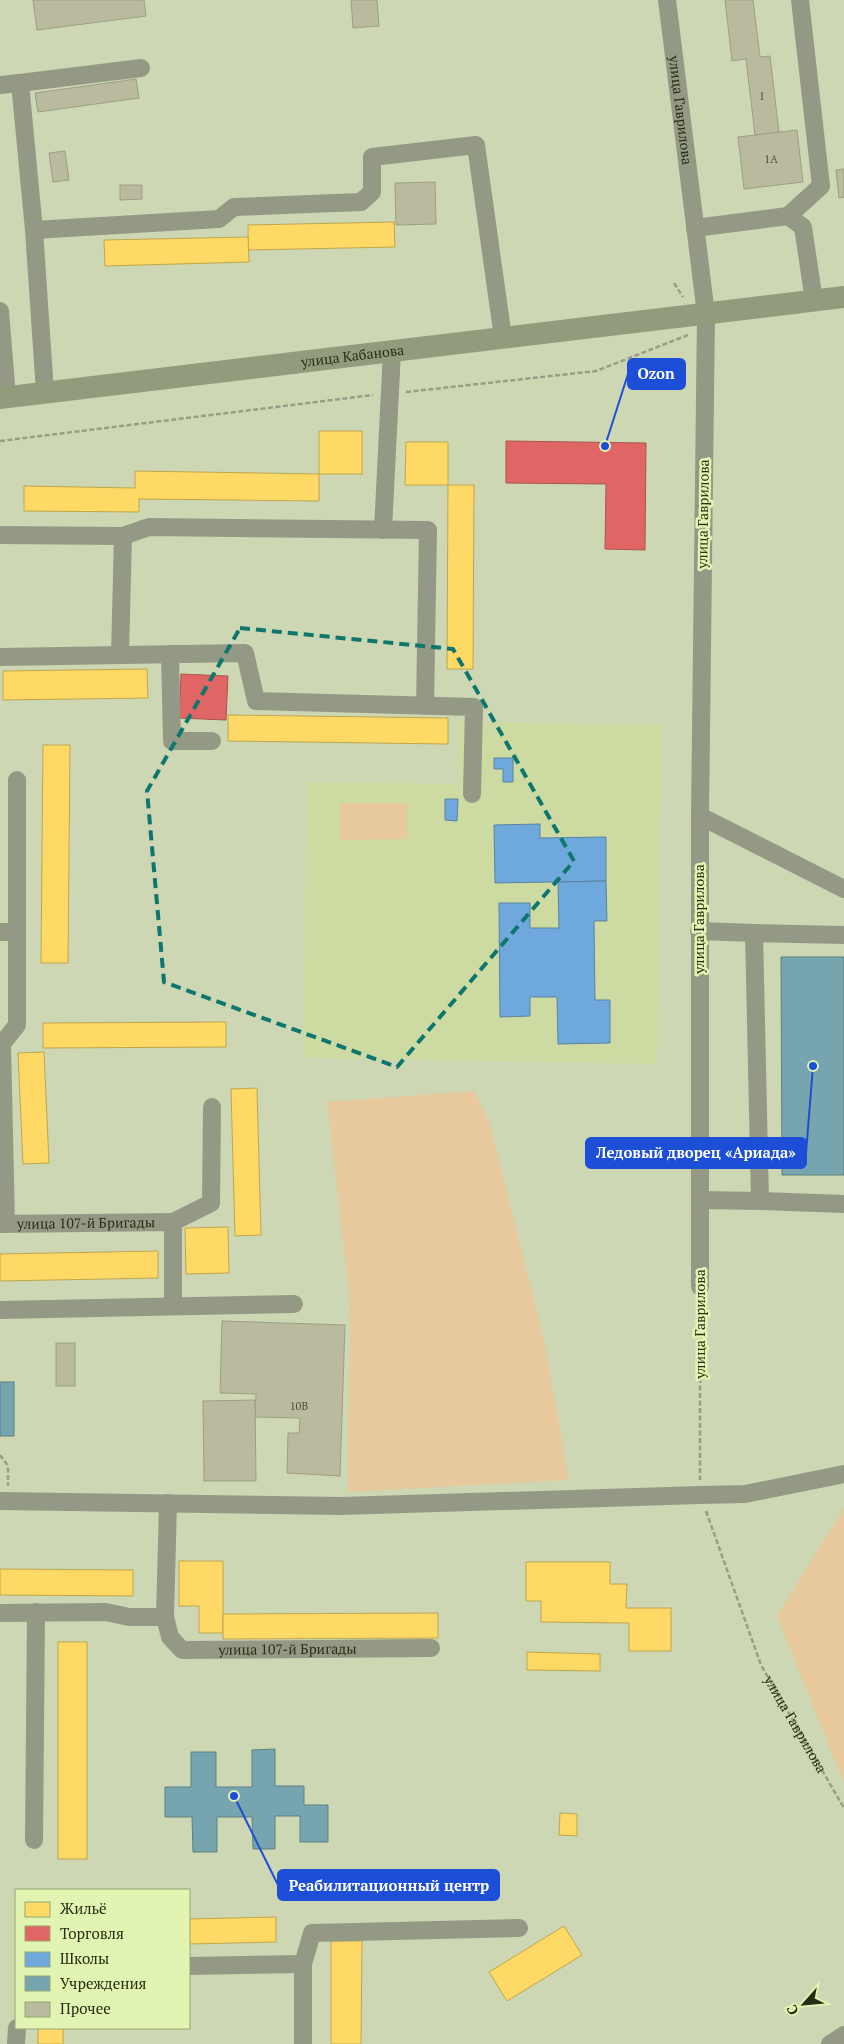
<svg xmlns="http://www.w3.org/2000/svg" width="844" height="2044" viewBox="0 0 844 2044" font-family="'PT Serif',serif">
  <rect width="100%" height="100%" fill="#ced7b3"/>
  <!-- built -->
  <polygon fill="#cddba2" points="459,722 662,725 657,1064 303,1058 307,782 458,784"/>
  <!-- green -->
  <g fill="#e7c99d">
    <polygon points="340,803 407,803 407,839 340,840"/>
    <polygon points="474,1091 490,1124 544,1339 569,1480 348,1492 350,1302 327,1102"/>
    <polygon points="844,1508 844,1783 777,1616"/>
  </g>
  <!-- homes -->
  <g fill="#ffd966" stroke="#bea64d">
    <polygon points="394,222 395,247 248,250 248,225"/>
    <polygon points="248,237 249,262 105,266 104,240"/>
    <rect x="319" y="431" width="43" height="43"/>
    <polygon points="406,442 448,442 448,485 405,485"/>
    <polygon points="135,471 319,474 319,501 139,499 139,512 24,511 24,486 135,488"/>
    <polygon points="448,485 474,485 473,669 447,669"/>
    <polygon points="147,669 148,698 3,700 3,671"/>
    <polygon points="228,715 448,718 448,744 228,741"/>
    <polygon points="43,745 70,745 68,963 41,963"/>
    <polygon points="226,1022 226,1047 43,1048 43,1023"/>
    <polygon points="44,1052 49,1163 23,1164 18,1053"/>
    <polygon points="257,1088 261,1235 235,1236 231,1089"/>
    <polygon points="228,1227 229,1273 186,1274 185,1228"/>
    <polygon points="158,1251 158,1278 0,1281 0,1254"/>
    <polygon points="179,1561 223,1561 223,1633 199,1633 199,1606 179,1606"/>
    <polygon points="526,1562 610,1562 610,1584 627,1584 626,1608 671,1608 671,1651 629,1651 629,1623 541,1622 541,1601 526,1601"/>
    <polygon points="0,1569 133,1570 133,1596 0,1595"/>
    <polygon points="438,1613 438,1638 223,1639 223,1614"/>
    <rect x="58" y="1642" width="29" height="217"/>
    <polygon points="527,1652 600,1654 600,1671 527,1670"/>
    <polygon points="560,1813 577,1814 577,1836 559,1835"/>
    <rect x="302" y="1870" width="47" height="14"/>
    <polygon points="276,1917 276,1942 189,1944 189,1919"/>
    <polygon points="564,1926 582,1955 507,2001 489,1972"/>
    <polygon points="331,1941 362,1941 361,2044 331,2044"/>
    <rect x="38" y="2028" width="25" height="16"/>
  </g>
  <!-- shops -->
  <g fill="#e06666" stroke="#a9554d">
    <polygon points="506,441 646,443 645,550 605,549 606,484 506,483"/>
    <polygon points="181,674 228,676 226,720 179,718"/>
  </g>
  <!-- schools -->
  <g fill="#6fa8dc" stroke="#5a83a0">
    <polygon points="494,758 513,758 513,782 503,782 503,769 494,769"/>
    <polygon points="445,799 458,799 457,821 445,820"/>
    <polygon points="540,824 540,838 606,837 606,881 495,883 494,825"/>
    <polygon points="606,881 607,921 594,921 595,1000 610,1000 610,1043 558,1044 557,997 530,997 530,1016 500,1017 499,903 530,903 530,928 559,928 558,882"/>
  </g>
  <!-- public -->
  <g fill="#76a5af" stroke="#5f8180">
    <polygon points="781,957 844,957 844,1175 782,1175"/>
    <rect x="0" y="1382" width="14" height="54"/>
    <polygon points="275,1749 275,1786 304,1786 304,1805 328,1805 328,1842 300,1842 300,1816 275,1816 275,1849 253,1849 252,1817 217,1817 217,1852 193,1852 192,1817 165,1817 165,1787 191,1787 191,1752 216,1752 216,1787 252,1787 252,1750"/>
  </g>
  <!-- building -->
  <g fill="#b9ba9e" stroke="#9d9f82">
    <polygon points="33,0 144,0 146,16 37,30"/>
    <polygon points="351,0 377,0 379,26 353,28"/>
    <polygon points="725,0 753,0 760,57 770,56 779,132 755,135 746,59 732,61"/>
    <polygon points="136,79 139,98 38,112 35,93"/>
    <polygon points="797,130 803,182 744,189 738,137"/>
    <polygon points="65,151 69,180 53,182 49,153"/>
    <polygon points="844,169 844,197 839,198 836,170"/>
    <polygon points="435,182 436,224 396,225 395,183"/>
    <polygon points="120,185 142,185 142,199 120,200"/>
    <polygon points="222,1321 345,1325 340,1476 287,1473 288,1433 299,1433 300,1418 255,1417 256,1394 220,1393"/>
    <rect x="56" y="1343" width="19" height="43"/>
    <polygon points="255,1400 256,1481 204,1481 203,1401"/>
  </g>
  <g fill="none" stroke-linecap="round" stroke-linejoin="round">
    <!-- path -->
    <g stroke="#979d86" stroke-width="2.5" stroke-dasharray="5 2.5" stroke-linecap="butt">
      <polyline points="674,283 683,297"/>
      <polyline points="406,392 596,371 688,335"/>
      <polyline points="0,441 373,395"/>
      <polyline points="700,1303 700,1480"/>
      <polyline points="0,1455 8,1466 8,1486"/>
      <path id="s1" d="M706 1511 761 1665 844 1808"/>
    </g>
    <!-- minor -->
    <g stroke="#949985" stroke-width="18">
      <path id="s2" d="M667 0 706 314 700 816V1287"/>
      <polyline points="20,83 141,68"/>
      <polyline points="0,85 20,83 34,230"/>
      <polyline points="788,216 821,186 800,0"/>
      <polyline points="695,228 788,216 803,227 814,301"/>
      <polyline points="0,311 7,397"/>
      <polyline points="45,392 34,230 219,219 234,207 361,202 372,192 372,157 476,145 503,338"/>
      <polyline points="383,530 392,351"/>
      <polyline points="0,535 123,536 120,654"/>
      <polyline points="123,536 149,527 428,530 425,706"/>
      <polyline points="170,654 172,741 212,741"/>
      <polyline points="0,657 245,653 256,701 474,707 472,794"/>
      <polyline points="700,816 844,889"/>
      <polyline points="699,931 754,933 760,1201 700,1200"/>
      <polyline points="0,932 17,932"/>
      <polyline points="754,933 844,935"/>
      <polyline points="760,1201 844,1204"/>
      <polyline points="173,1222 211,1203 212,1107"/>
      <path id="s3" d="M0 1224 173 1222V1306"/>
      <polyline points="6,1224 2,1044 17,1025 17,780"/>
      <polyline points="0,1310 294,1304"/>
      <polyline points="0,1501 341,1506 700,1495 745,1494 844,1474"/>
      <path id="s4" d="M168 1503 165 1617 170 1637 182 1650 431 1648"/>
      <polyline points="0,1613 106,1612 129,1617 165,1617"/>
      <polyline points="34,1840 36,1612"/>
      <polyline points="189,1966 303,1964"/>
      <polyline points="16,2044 17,2028"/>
      <polyline points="303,2044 303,1964 312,1933 519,1928"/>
      <polyline points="830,2044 844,2035"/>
    </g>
    <!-- major -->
    <path stroke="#939b7d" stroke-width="22" id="s5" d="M0 398 844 297"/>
  </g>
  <!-- marked area -->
  <path fill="none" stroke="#0f766e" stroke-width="4" stroke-dasharray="10 6" stroke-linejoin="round" d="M240 628 453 649 574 861 397 1067 164 982 147 791Z"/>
  <g text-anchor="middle" stroke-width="5" stroke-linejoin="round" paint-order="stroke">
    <!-- number labels -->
    <g font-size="11" fill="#4c5136">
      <text x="762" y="100">1</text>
      <text x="771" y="163">1А</text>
      <text x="299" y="1410">10В</text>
    </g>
    <!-- street labels -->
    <g font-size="14" fill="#282e13" stroke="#e2f4b1">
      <text dy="5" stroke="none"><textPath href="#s2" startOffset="111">улица Гаврилова</textPath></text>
      <text dy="5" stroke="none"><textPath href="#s5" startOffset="355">улица Кабанова</textPath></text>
      <text transform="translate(703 514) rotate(-89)" y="5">улица Гаврилова</text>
      <text transform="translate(699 919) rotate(-90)" y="5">улица Гаврилова</text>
      <text dy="5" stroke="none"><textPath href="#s3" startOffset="86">улица 107-й Бригады</textPath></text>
      <text transform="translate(700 1324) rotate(-90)" y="5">улица Гаврилова</text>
      <text dy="5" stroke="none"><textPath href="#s4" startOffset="258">улица 107-й Бригады</textPath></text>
      <text dy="5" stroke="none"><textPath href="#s1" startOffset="232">улица Гаврилова</textPath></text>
    </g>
  </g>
  <!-- callouts -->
  <path fill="none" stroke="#1d4ed8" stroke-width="2" d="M605 446L628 374M813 1066L806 1153M234 1796L278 1885"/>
  <g fill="#1d4ed8" stroke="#e2f4b1" stroke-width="2">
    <circle cx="605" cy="446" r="5"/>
    <circle cx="813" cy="1066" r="5"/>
    <circle cx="234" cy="1796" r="5"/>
  </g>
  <g fill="#1d4ed8" stroke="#1d4ed8" stroke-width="2">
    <rect x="628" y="359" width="57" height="30" rx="5"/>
    <rect x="586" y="1138" width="220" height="30" rx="5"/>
    <rect x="278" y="1870" width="221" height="30" rx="5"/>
  </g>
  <g font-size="15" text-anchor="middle" font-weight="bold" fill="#fff">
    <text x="656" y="379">Ozon</text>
    <text x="696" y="1158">Ледовый дворец «Ариада»</text>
    <text x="389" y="1891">Реабилитационный центр</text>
  </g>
  <!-- legend -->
  <rect x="15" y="1889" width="175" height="140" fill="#e2f4b1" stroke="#98a572"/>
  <rect x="25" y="1902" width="25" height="15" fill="#ffd966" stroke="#98a572"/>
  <text x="60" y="1914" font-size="15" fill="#282e13">Жильё</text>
  <rect x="25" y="1926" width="25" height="15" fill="#e06666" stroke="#98a572"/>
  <text x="60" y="1939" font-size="15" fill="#282e13">Торговля</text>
  <rect x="25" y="1952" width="25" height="15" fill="#6fa8dc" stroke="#98a572"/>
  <text x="60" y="1964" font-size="15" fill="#282e13">Школы</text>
  <rect x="25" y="1976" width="25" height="15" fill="#76a5af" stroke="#98a572"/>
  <text x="60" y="1989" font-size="15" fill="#282e13">Учреждения</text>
  <rect x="25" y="2002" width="25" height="15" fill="#b9ba9e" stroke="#98a572"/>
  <text x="60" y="2014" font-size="15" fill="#282e13">Прочее</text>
  <!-- north arrow -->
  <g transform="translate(804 2004) rotate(243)" stroke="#e2f4b1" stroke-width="4" paint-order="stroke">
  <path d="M0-4L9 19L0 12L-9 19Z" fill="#282e13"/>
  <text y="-8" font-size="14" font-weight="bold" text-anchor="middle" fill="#282e13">С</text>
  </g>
</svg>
